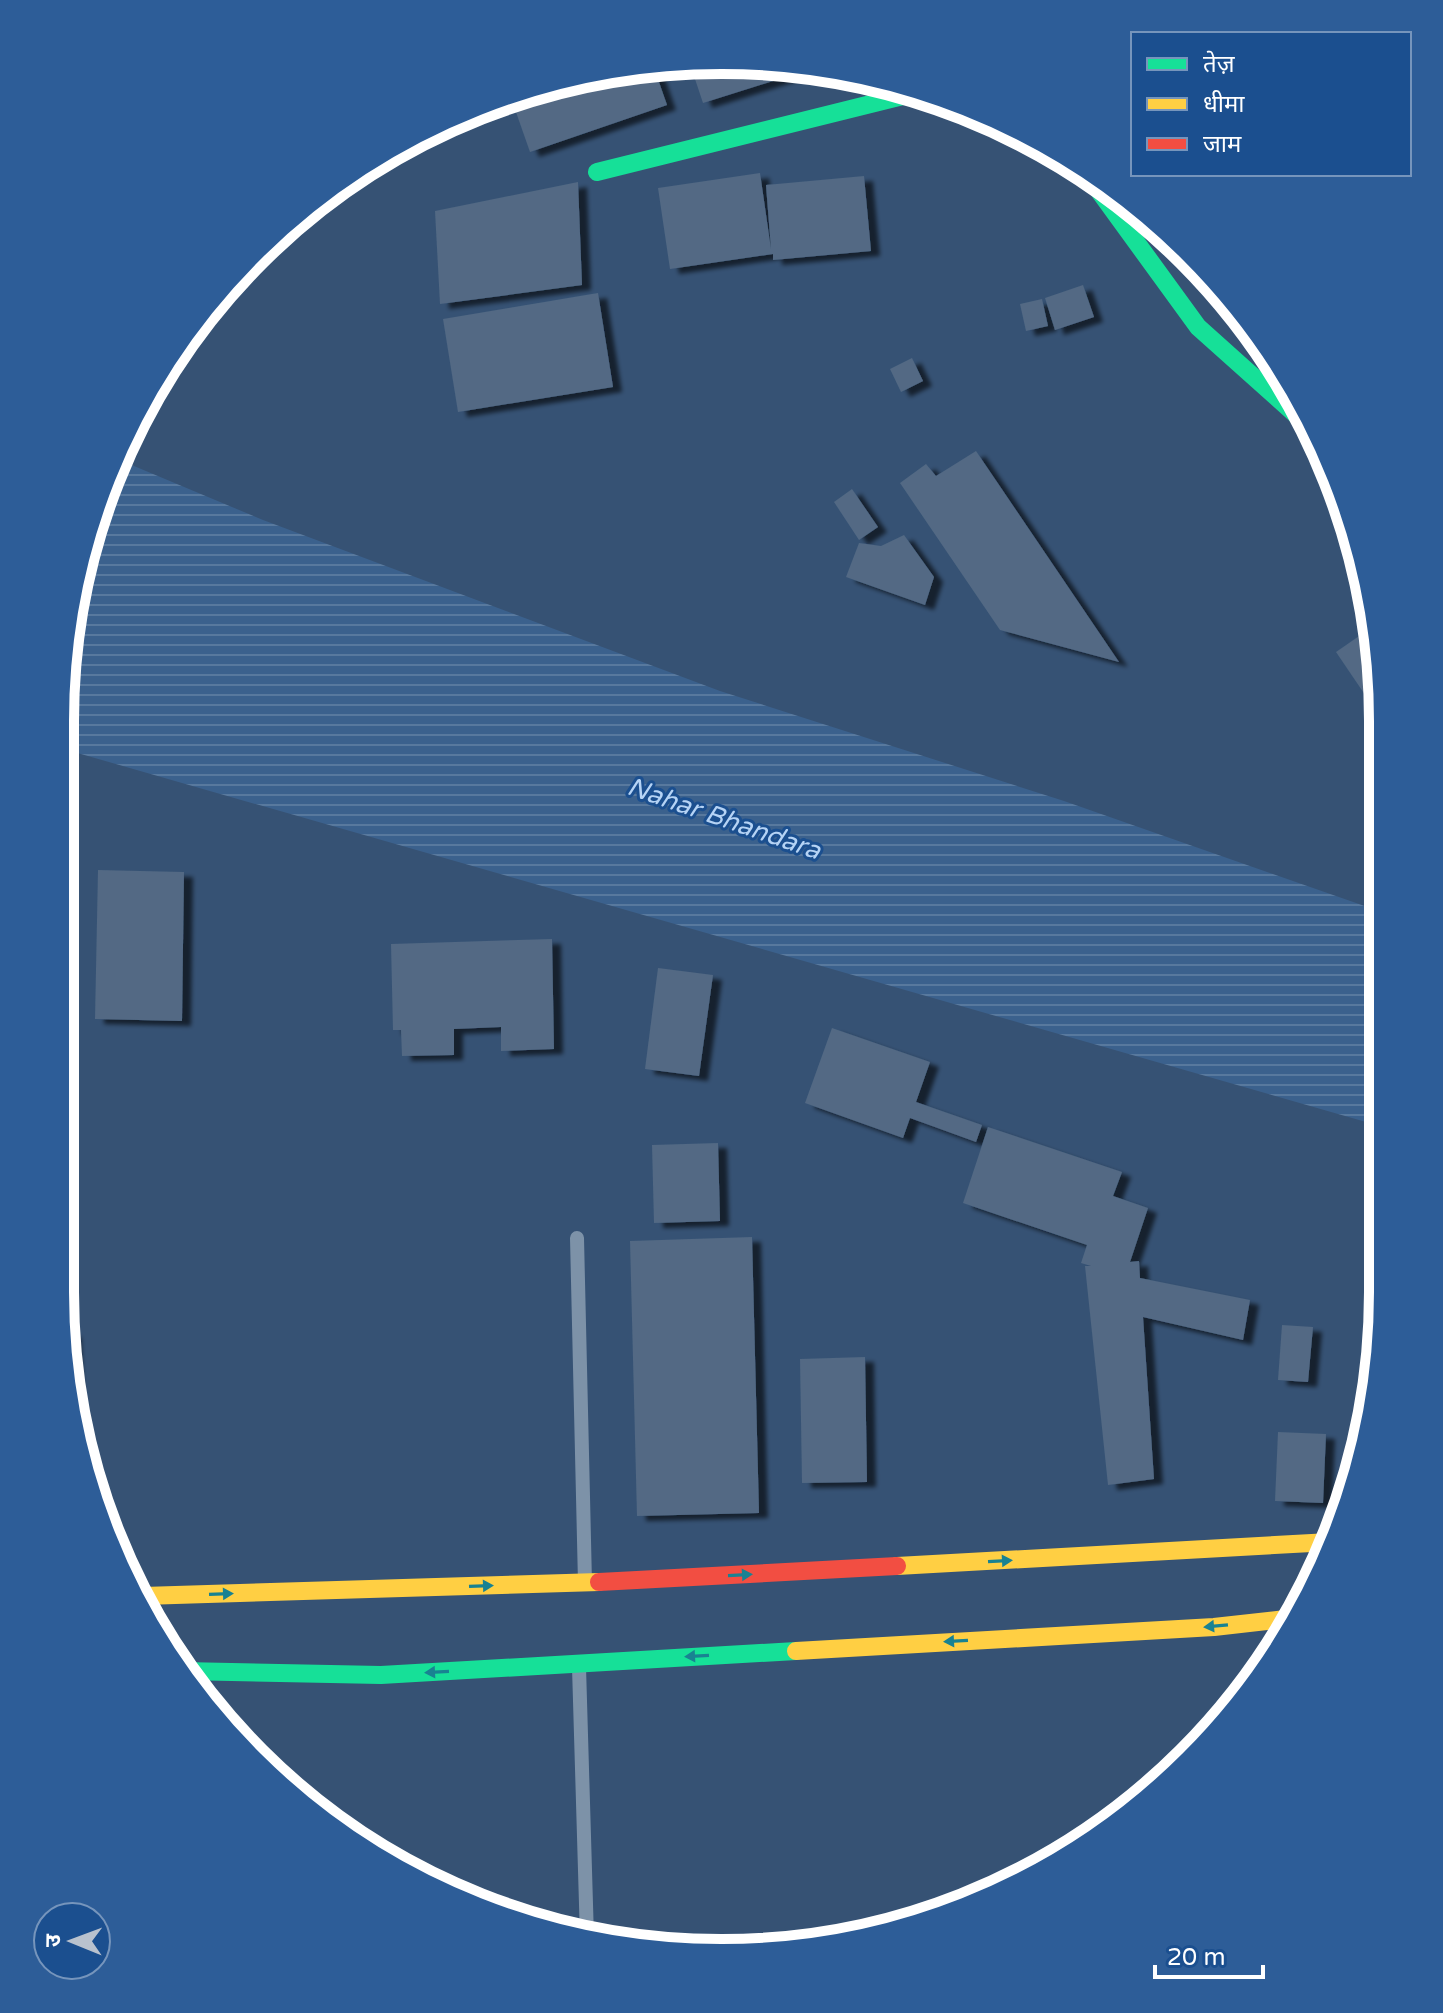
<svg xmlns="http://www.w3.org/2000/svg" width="1443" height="2013" viewBox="0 0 1443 2013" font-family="'Varela Round','Noto Sans Devanagari',sans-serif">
  <defs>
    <pattern id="water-rules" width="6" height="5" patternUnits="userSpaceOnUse" patternTransform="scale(2)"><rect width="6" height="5" fill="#3b618d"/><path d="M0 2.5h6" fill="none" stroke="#58799e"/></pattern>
    <filter id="shadow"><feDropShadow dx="9" dy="5" stdDeviation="2" flood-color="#0009"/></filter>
  </defs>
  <rect width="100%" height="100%" fill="#365274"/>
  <!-- water -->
  <polygon fill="url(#water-rules)" points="122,461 263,520 720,691 1064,801 1379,911 1380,1126 60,748 73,592"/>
  <!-- building -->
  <g fill="#526984" filter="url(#shadow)">
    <polygon points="765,61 811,69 703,103 690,64"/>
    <polygon points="653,65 667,105 530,152 510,95 636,66"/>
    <polygon points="760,173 771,249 766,185 864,176 871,251 773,260 773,254 670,269 658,188"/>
    <polygon points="578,182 582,285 440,304 435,211"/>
    <polygon points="1083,285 1094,317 1055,330 1045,298"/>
    <polygon points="598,293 613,387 458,412 443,319"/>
    <polygon points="1042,299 1048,326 1026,331 1020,304"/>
    <polygon points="912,358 923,381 901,392 890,369"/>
    <polygon points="976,451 1119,662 1000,630 900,483 926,464 936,476"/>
    <polygon points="852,489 878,527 859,540 834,502"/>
    <polygon points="904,535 934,577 925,605 846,577 859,543 881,546"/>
    <polygon points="1375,625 1377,635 1378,714 1336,652"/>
    <polygon points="98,870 184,872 182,1021 95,1019"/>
    <polygon points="552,939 554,1049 501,1051 501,1027 454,1029 454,1055 402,1056 401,1030 393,1030 391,944"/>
    <polygon points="658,968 713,975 699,1076 645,1069"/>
    <polygon points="832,1028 930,1062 916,1102 982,1125 976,1142 910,1118 903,1138 805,1103"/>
    <polygon points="988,1127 1122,1172 1113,1196 1148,1208 1130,1262 1139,1261 1140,1278 1250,1300 1243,1340 1143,1317 1154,1479 1108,1485 1085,1266 1091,1266 1081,1263 1087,1245 963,1203"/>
    <polygon points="718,1143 720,1221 654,1223 652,1145"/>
    <polygon points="752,1237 759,1513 637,1516 630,1241"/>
    <polygon points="1282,1325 1313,1327 1308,1382 1278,1380"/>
    <polygon points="65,1332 72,1332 74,1383 72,1383"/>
    <polygon points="865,1357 867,1482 802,1483 800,1359"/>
    <polygon points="1278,1432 1326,1434 1323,1503 1275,1501"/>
  </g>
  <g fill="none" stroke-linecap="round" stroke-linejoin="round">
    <!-- lane -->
    <g stroke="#7d92a8" stroke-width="14">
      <polyline points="577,1238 585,1583"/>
      <polyline points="579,1667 587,1938"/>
    </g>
    <!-- fast -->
    <g stroke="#16e098" stroke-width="18">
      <polyline points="597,172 919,92"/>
      <polyline points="1086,173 1198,327 1303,421"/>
      <polyline points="182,1671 381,1675 796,1651"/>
    </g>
    <!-- slow -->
    <g stroke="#ffcf43" stroke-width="18">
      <polyline points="897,1566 1330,1542"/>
      <polyline points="143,1596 599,1582"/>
      <polyline points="796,1651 1214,1627 1294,1618"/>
    </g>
    <!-- jam -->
    <polyline stroke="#f24e42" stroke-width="18" points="599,1582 897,1566"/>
  </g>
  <!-- one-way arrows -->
  <defs><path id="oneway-solid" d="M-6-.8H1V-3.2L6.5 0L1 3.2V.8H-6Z" transform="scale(2)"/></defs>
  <g fill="#198292">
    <use href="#oneway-solid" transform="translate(1000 1561) rotate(-3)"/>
    <use href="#oneway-solid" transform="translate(740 1575) rotate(-3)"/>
    <use href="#oneway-solid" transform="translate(481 1586) rotate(-2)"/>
    <use href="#oneway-solid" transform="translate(221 1594) rotate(-2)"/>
    <use href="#oneway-solid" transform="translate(1216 1626) rotate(175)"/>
    <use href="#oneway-solid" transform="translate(956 1641) rotate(177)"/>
    <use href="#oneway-solid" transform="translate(697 1656) rotate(177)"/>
    <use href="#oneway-solid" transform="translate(437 1672) rotate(177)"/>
  </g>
  <g text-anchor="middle" stroke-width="6" stroke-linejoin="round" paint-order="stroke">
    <!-- water labels -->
    <g font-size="26" font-style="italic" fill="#b5d3f5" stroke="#1b4f8f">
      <text transform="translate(724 818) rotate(19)" y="9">Nahar Bhandara</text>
    </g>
  </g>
  <!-- crop -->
  <path d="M0 0H1443V2013H0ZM721 74H722A647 647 0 0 1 1369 721V1292A647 647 0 0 1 722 1939H721A647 647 0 0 1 74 1292V721A647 647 0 0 1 721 74Z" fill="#2d5d98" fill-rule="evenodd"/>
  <path fill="none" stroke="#fff" stroke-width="10" d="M721 74H722A647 647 0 0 1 1369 721V1292A647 647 0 0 1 722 1939H721A647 647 0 0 1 74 1292V721A647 647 0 0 1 721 74Z"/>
  <!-- legend -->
  <rect x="1131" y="32" width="280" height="144" fill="#1b4f8f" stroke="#7695bc" stroke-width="2"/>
  <rect x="1147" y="58" width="40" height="12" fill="#16e098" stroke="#7695bc" stroke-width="2"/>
  <text x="1203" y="72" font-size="24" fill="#ffffff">तेज़</text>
  <rect x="1147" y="98" width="40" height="12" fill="#ffcf43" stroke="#7695bc" stroke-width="2"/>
  <text x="1203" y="112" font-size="24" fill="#ffffff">धीमा</text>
  <rect x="1147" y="138" width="40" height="12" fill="#f24e42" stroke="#7695bc" stroke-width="2"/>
  <text x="1203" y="152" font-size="24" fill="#ffffff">जाम</text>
  <!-- north arrow -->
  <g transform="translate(72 1941) rotate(271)"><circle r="38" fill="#1b4f8f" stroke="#7695bc" stroke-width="2"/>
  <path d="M0-6L14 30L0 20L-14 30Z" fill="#b9c2ce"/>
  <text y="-12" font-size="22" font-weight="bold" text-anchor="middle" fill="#ffffff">उ</text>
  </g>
  <!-- scale -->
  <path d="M1155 1965v12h108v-12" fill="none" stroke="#ffffff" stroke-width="4"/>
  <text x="1167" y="1965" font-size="24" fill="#ffffff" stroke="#1b4f8f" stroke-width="6" paint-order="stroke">20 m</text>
</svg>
